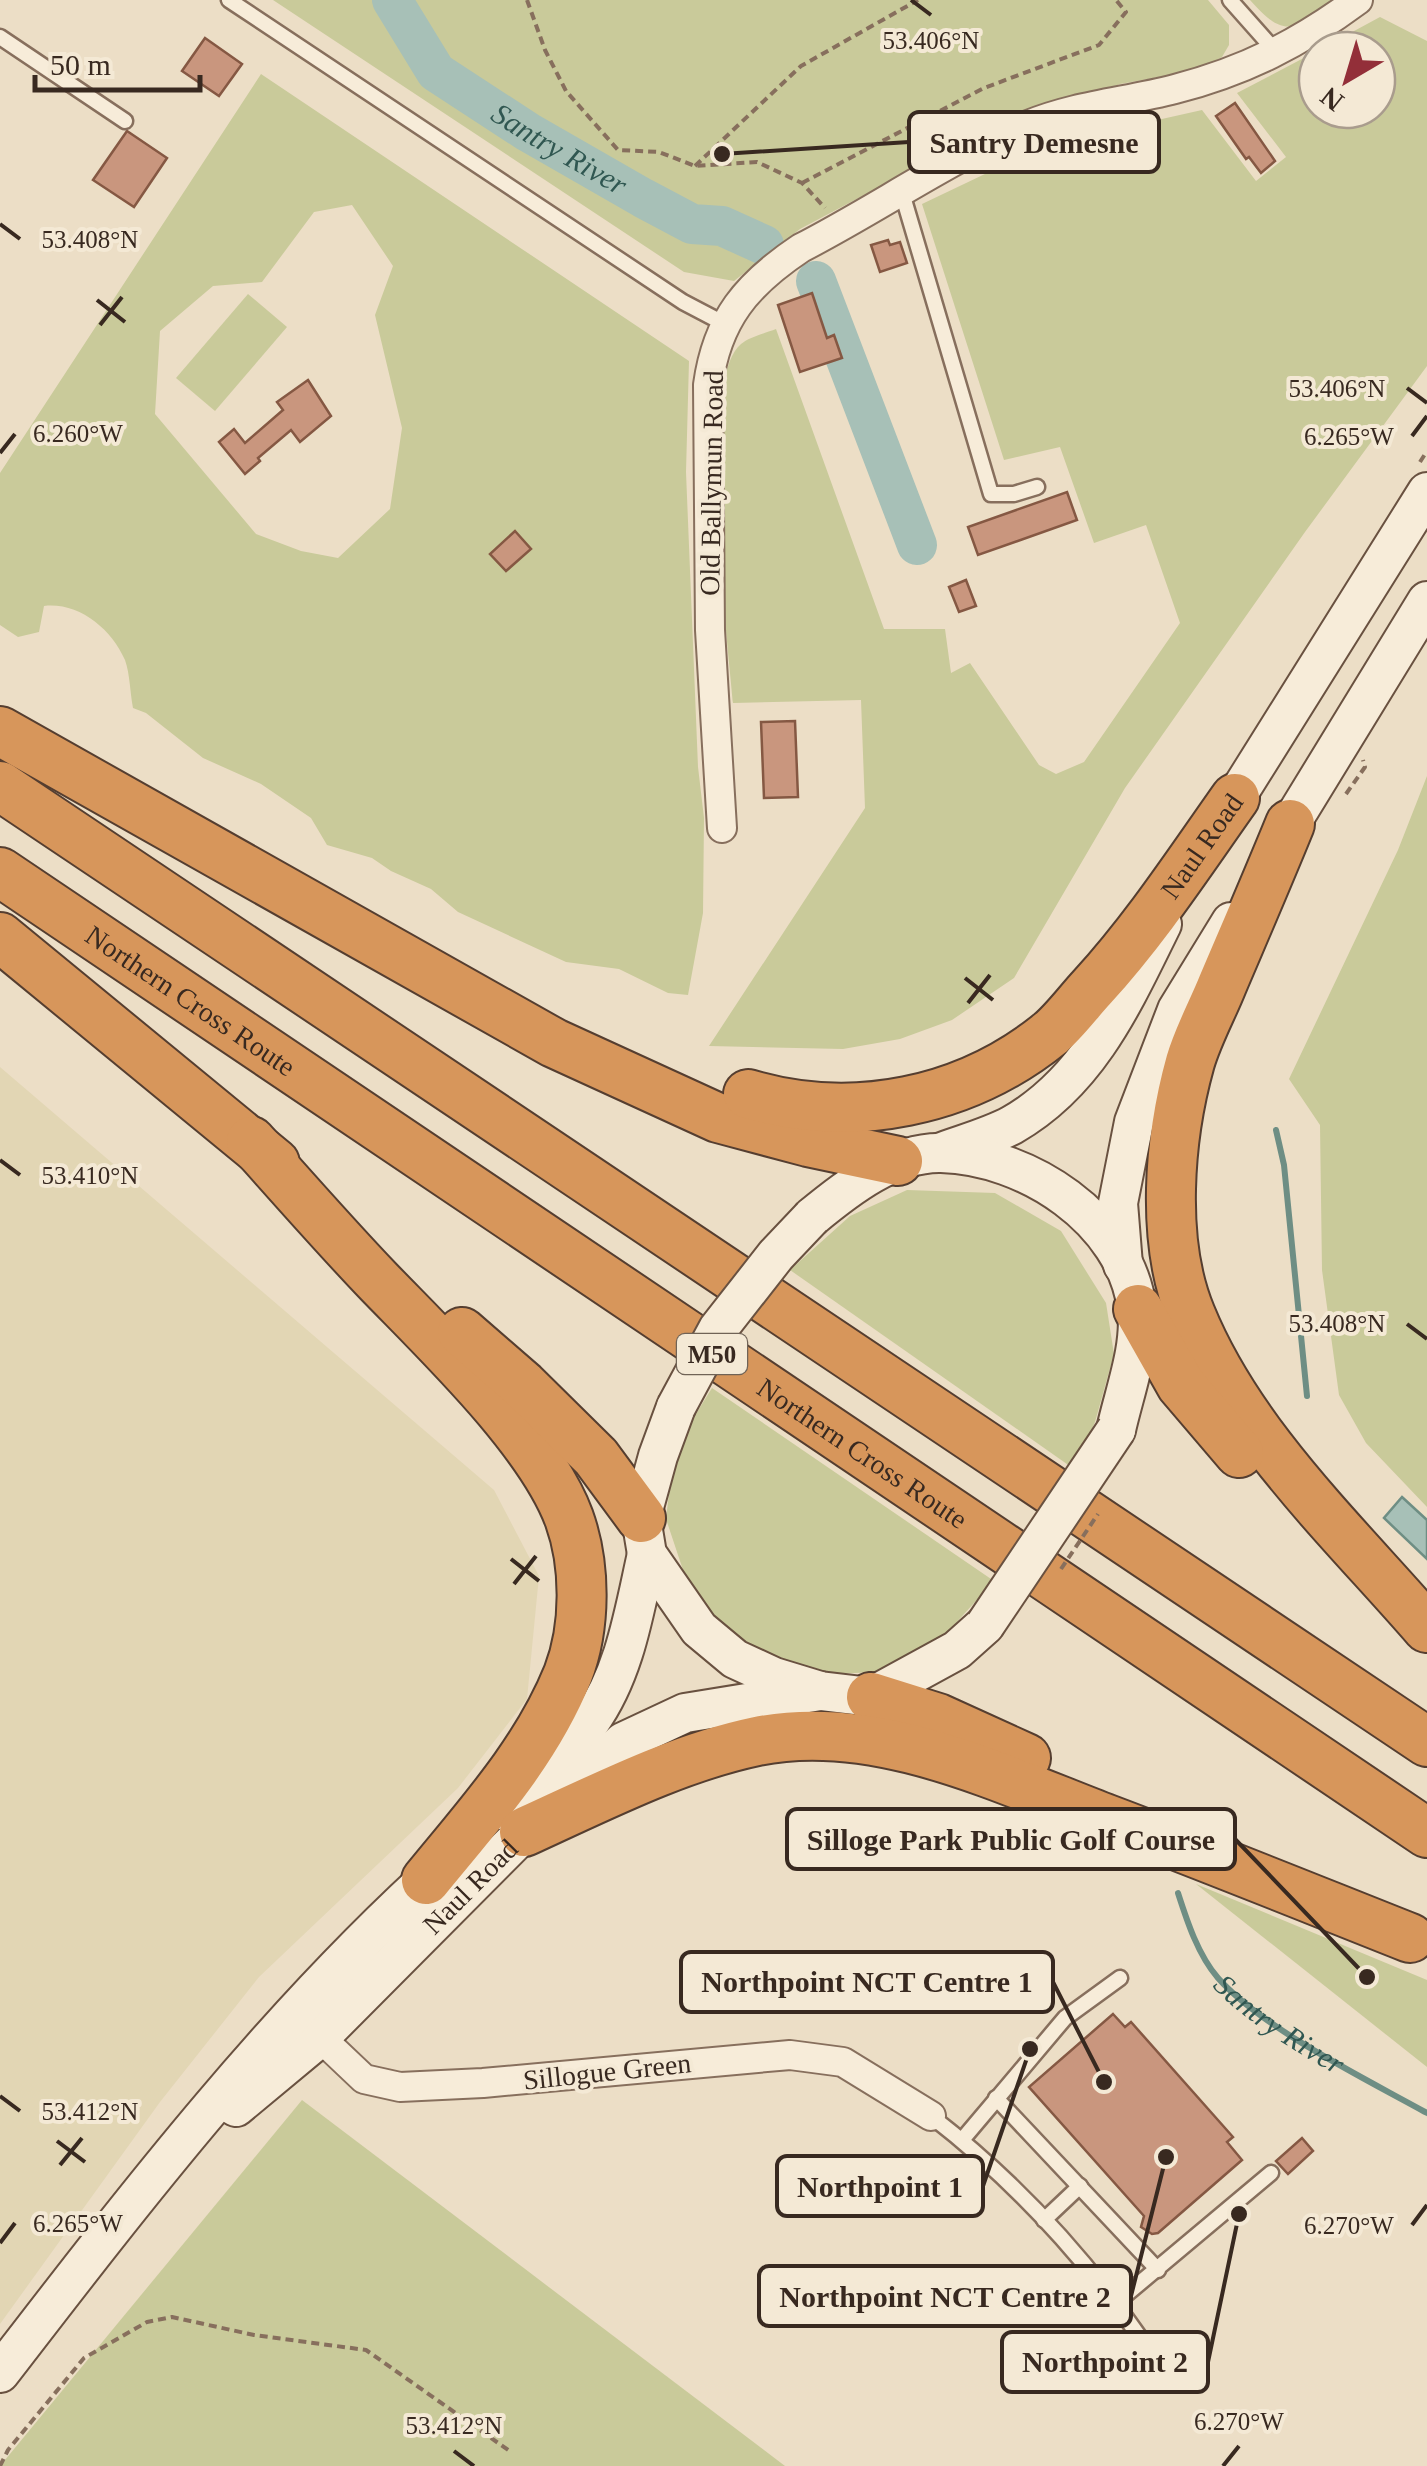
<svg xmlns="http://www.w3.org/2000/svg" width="1427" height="2466" viewBox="0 0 1427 2466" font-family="Georgia,serif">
  <rect width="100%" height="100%" fill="#ecdec6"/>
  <!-- farmland -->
  <polygon fill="#e2d6b4" points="0,1067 494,1490 539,1576 527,1699 458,1788 259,1977 160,2102 0,2324"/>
  <!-- green -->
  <g fill="#c9ca9a" fill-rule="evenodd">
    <polygon points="273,0 1208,0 1229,25 1229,45 1222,57 1198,70 1120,84 968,140 800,229 734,281 684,272"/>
    <path d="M1250 0H1333C1295 29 1286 41 1250 0Z"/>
    <path d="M1380 17 1427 41V366L1305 532 1125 788 1014 978 952 1020 900 1039 843 1049 709 1046 865 808 861 700 733 703C728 643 696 381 741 344 749 337 766 333 776 329L884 629H945L951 673 970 663 1039 765 1056 774 1084 762 1180 623 1146 525 1094 543 1060 447 1004 460 922 204 1046 145 1202 110 1256 181 1286 157 1237 93 1317 51V110H1377V50H1319Z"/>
    <path d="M261 74 689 361 686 472 698 767 704 818 703 913 688 995 668 993 619 969 566 962 458 912 431 889 391 871 372 858 327 845 311 818 261 784 203 758 146 713 133 708C130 693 130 674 125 660 111 628 78 602 44 606L39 632 18 637 0 625V473ZM352 205 393 266 375 315 402 428 390 509 338 558 301 551 256 534 155 414 160 331 213 286 262 282 314 212Z"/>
    <polygon points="248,294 287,327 215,411 176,378"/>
    <polygon points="1427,776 1427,1507 1366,1443 1339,1395 1322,1270 1320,1125 1289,1079 1398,850"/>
    <polygon points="907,1190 995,1193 1061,1231 1106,1303 1114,1354 1095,1422 1074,1469 790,1270 850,1216"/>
    <polygon points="712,1388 994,1581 945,1635 878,1672 806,1675 729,1636 688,1585 666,1519 674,1449"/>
    <polygon points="1196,1884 1427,1980 1427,2067"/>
    <polygon points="302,2100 785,2466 0,2466"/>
  </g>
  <!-- water -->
  <polygon fill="#a7c0b7" stroke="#6e8e84" stroke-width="2.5" points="1402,1497 1427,1520 1427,1559 1384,1518"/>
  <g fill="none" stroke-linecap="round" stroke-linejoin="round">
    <!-- stream -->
    <g stroke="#6e8e84" stroke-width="6">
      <polyline points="1276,1130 1284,1165 1307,1396"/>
      <path id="s1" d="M1178 1893C1187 1921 1198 1955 1218 1978 1263 2029 1366 2079 1427 2113"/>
    </g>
    <!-- river -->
    <g stroke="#a7c0b7" stroke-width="40">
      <path id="s2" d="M392 0 436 72 528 132 643 198 692 224 722 226 764 245"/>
      <polyline points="816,281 917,545"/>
    </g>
  </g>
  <!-- building -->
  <g fill="#c9967e" stroke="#855843" stroke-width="2.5">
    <polygon points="205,38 242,64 219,96 182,71"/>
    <polygon points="1235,103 1275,161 1261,173 1249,157 1246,159 1216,116"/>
    <polygon points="127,131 167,158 134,207 93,180"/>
    <polygon points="888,240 890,245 900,242 907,263 880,272 871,245"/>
    <polygon points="812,293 827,338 834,335 842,358 800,372 778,305"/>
    <polygon points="308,380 331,416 300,442 291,430 258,458 260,461 245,474 219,442 234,429 245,443 283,410 277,402"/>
    <polygon points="1067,492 1077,520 978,555 968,527"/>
    <polygon points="515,531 531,549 506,571 490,554"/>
    <polygon points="966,580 976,606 959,612 949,587"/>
    <polygon points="795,721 798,797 764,798 761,722"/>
    <polygon points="1113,2014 1125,2027 1131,2022 1233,2137 1227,2142 1242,2160 1158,2233 1152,2234 1141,2227 1144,2216 1029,2087"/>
    <polygon points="1302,2138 1313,2151 1288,2174 1276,2161"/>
  </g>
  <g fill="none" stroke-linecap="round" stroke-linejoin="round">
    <!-- service casing -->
    <g stroke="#876f5d" stroke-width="19">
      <g id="service">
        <polyline points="229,0 683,302 725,324"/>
        <polyline points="1230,0 1277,53"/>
        <polyline points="0,37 125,121"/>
        <polyline points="902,193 991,494 1014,494 1037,487"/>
        <polyline points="996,2098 1158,2270"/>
        <path d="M931 2116C1011 2178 1083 2255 1141 2339"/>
        <polyline points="962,2140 1065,2018 1120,1978"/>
        <polyline points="1044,2220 1080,2186"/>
        <polyline points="1116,2303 1271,2173"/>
      </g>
    </g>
    <!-- minor casing -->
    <g stroke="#876f5d" stroke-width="32">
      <g id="minor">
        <path d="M722 828 710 630 708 385C717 319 747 284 801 248 877 209 949 158 1028 125 1077 105 1125 102 1175 89 1245 71 1300 43 1358 0"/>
        <polyline points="306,2024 364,2079 400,2087 483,2083 790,2055 843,2062 931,2116"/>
      </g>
    </g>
    <!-- secondary casing -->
    <g stroke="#695140" stroke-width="42">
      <g id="secondary">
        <polyline points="1221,821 1427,492"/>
        <polyline points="1277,846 1427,601"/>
        <path d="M939 1153C963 1144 990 1137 1012 1125 1089 1081 1124 1001 1162 924"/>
        <path d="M812 1217C847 1188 893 1152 941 1153 1026 1155 1126 1219 1137 1309 1142 1347 1124 1393 1116 1430"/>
        <polyline points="1123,1265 1118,1203 1134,1122 1177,1010 1231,922"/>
        <polyline points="676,1407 658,1456 641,1518 647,1554 699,1629 735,1659 774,1677 820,1691 871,1697 957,1650 985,1625"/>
        <path d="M502 1810C531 1782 566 1755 590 1722 625 1673 634 1612 647 1554"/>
        <path id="s3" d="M236 2107 319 2038 524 1832 623 1742 685 1713 820 1691"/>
        <path d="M0 2373C137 2195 279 2011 447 1861"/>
      </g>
    </g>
    <!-- motorway casing -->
    <g stroke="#553e30" stroke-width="52">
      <g id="motorway">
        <polyline points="0,731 554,1043 718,1118 808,1142 898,1161"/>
        <polyline points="0,786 1427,1742"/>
        <path d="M1290 824C1268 878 1245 931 1222 985 1212 1010 1198 1035 1190 1062 1169 1137 1160 1241 1191 1315 1240 1435 1343 1531 1427 1628"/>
        <path id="s4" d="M0 872 1427 1833"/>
        <polyline points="0,937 275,1163"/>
        <path id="s5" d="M748 1094C853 1125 966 1102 1051 1033 1066 1020 1079 1002 1092 988 1146 929 1189 863 1235 798"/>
        <path d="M251 1141C293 1188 335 1236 379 1282 437 1342 540 1440 569 1518 586 1565 586 1627 568 1674 536 1753 479 1815 426 1880"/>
        <polyline points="1138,1309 1181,1385 1239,1453"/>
        <polyline points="462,1332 523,1385 596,1457 641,1518"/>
        <polyline points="871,1697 938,1718 1026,1758"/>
        <path d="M524 1832C599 1798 676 1758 757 1741 875 1717 999 1778 1107 1819 1208 1857 1309 1898 1410 1938"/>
      </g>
    </g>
    <!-- path -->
    <g stroke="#876f5d" stroke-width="4" stroke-dasharray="8 5" stroke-linecap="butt">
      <polyline points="527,0 545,50 566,91 618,150 659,152 695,166 757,162 802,183 825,208"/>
      <polyline points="695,166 801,66 918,0"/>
      <polyline points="802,183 984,88 1099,45 1126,12 1116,0"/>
      <polyline points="1420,462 1427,451"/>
      <polyline points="1346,794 1365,767 1363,760"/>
      <polyline points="0,2466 8,2450 84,2358 147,2322 172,2317 254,2335 366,2350 511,2452"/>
    </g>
    <!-- service -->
    <use href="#service" stroke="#f7ecd9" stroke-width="14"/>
    <!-- minor -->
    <use href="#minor" stroke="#f7ecd9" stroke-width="28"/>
    <!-- secondary -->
    <use href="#secondary" stroke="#f7ecd9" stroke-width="38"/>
    <!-- motorway -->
    <use href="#motorway" stroke="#d7965b" stroke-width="48"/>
    <!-- secondary-bridge casing -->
    <g stroke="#695140" stroke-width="42" stroke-linecap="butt">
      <g id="secondary-bridge">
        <polyline points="676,1407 718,1329 776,1255 812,1217"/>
        <polyline points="985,1625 1116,1430"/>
      </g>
    </g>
    <!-- path-bridge -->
    <polyline stroke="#876f5d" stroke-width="4" stroke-dasharray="8 5" stroke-linecap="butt" points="1061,1569 1098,1514"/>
    <!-- secondary-bridge -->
    <use href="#secondary-bridge" stroke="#f7ecd9" stroke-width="38"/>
  </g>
  <!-- ticks -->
  <path fill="none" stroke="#382920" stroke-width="4" d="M911 0 931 15M0 224 20 239M97 300 125 322M100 325 122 297M1407 388 1427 403M1412 436 1427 416M0 453 15 434M965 978 993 1000M968 1003 990 975M0 1160 20 1175M1407 1324 1427 1339M511 1559 539 1581M514 1584 536 1556M0 2096 20 2111M57 2141 85 2162M60 2165 82 2138M1412 2225 1427 2205M0 2243 15 2223M454 2451 474 2466M1223 2466 1239 2446"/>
  <g text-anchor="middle" stroke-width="8" stroke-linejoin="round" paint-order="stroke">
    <!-- shield labels -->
    <rect fill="#f4e9d5" stroke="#706356" stroke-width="2.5" x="677" y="1334" width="70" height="40" rx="8"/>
    <g font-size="25" font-weight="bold" fill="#382920">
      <text x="712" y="1363">M50</text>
    </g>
    <!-- street labels -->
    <g font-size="28" fill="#382920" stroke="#f4e9d5">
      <text transform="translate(711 483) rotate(-89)" y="10">Old Ballymun Road</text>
      <text dy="10" stroke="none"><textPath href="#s5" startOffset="562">Naul Road</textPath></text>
      <text dy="10" stroke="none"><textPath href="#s4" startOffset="230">Northern Cross Route</textPath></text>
      <text dy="10" stroke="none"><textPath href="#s4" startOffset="1040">Northern Cross Route</textPath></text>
      <text dy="10" stroke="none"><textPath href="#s3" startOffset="322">Naul Road</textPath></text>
      <text transform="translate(607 2071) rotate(-6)" y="10">Sillogue Green</text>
    </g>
    <!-- water labels -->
    <g font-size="30" font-style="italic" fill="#305751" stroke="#f4e9d5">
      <text dy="10" stroke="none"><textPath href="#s2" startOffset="230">Santry River</textPath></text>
      <text dy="10" stroke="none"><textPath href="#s1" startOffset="172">Santry River</textPath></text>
    </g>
  </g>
  <g font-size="25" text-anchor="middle" fill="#382920" stroke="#f4e9d5" stroke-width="8" stroke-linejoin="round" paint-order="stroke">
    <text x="931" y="49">53.406°N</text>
    <text x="90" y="248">53.408°N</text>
    <text x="1337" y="397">53.406°N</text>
    <text x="78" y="442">6.260°W</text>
    <text x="1349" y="445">6.265°W</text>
    <text x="90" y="1184">53.410°N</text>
    <text x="1337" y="1332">53.408°N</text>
    <text x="90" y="2120">53.412°N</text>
    <text x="78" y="2232">6.265°W</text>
    <text x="1349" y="2234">6.270°W</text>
    <text x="1239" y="2430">6.270°W</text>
    <text x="454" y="2434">53.412°N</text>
  </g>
  <!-- callouts -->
  <path fill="none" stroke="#382920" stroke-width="4" d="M722 154L909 142M1367 1977L1235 1839M1104 2082L1053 1982M1030 2049L983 2186M1166 2157L1131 2296M1239 2214L1208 2362"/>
  <g fill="#382920" stroke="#f4e9d5" stroke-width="4">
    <circle cx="722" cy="154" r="10"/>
    <circle cx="1367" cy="1977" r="10"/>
    <circle cx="1104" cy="2082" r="10"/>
    <circle cx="1030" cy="2049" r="10"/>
    <circle cx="1166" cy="2157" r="10"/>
    <circle cx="1239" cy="2214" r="10"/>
  </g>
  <g fill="#f4e9d5" stroke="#382920" stroke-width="4">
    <rect x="909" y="112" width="250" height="60" rx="10"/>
    <rect x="787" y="1809" width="448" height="60" rx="10"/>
    <rect x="681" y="1952" width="372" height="60" rx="10"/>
    <rect x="777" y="2156" width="206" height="60" rx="10"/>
    <rect x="759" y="2266" width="372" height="60" rx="10"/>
    <rect x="1002" y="2332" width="206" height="60" rx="10"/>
  </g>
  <g font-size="30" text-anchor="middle" font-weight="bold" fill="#382920">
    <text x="1034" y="153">Santry Demesne</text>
    <text x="1011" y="1850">Silloge Park Public Golf Course</text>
    <text x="867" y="1992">Northpoint NCT Centre 1</text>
    <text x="880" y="2197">Northpoint 1</text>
    <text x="945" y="2307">Northpoint NCT Centre 2</text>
    <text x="1105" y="2372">Northpoint 2</text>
  </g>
  <!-- north arrow -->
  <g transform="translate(1347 80) rotate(218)"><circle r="48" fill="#f4e9d5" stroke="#a99c8d" stroke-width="2.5"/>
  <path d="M0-8L18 38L0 25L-18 38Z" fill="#932f39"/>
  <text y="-15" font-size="28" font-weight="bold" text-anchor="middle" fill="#382920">N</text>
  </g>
  <!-- scale -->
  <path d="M35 75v15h165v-15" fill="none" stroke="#382920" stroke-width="5"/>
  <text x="50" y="75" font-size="30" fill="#382920" stroke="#f4e9d5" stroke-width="8" paint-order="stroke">50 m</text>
</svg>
